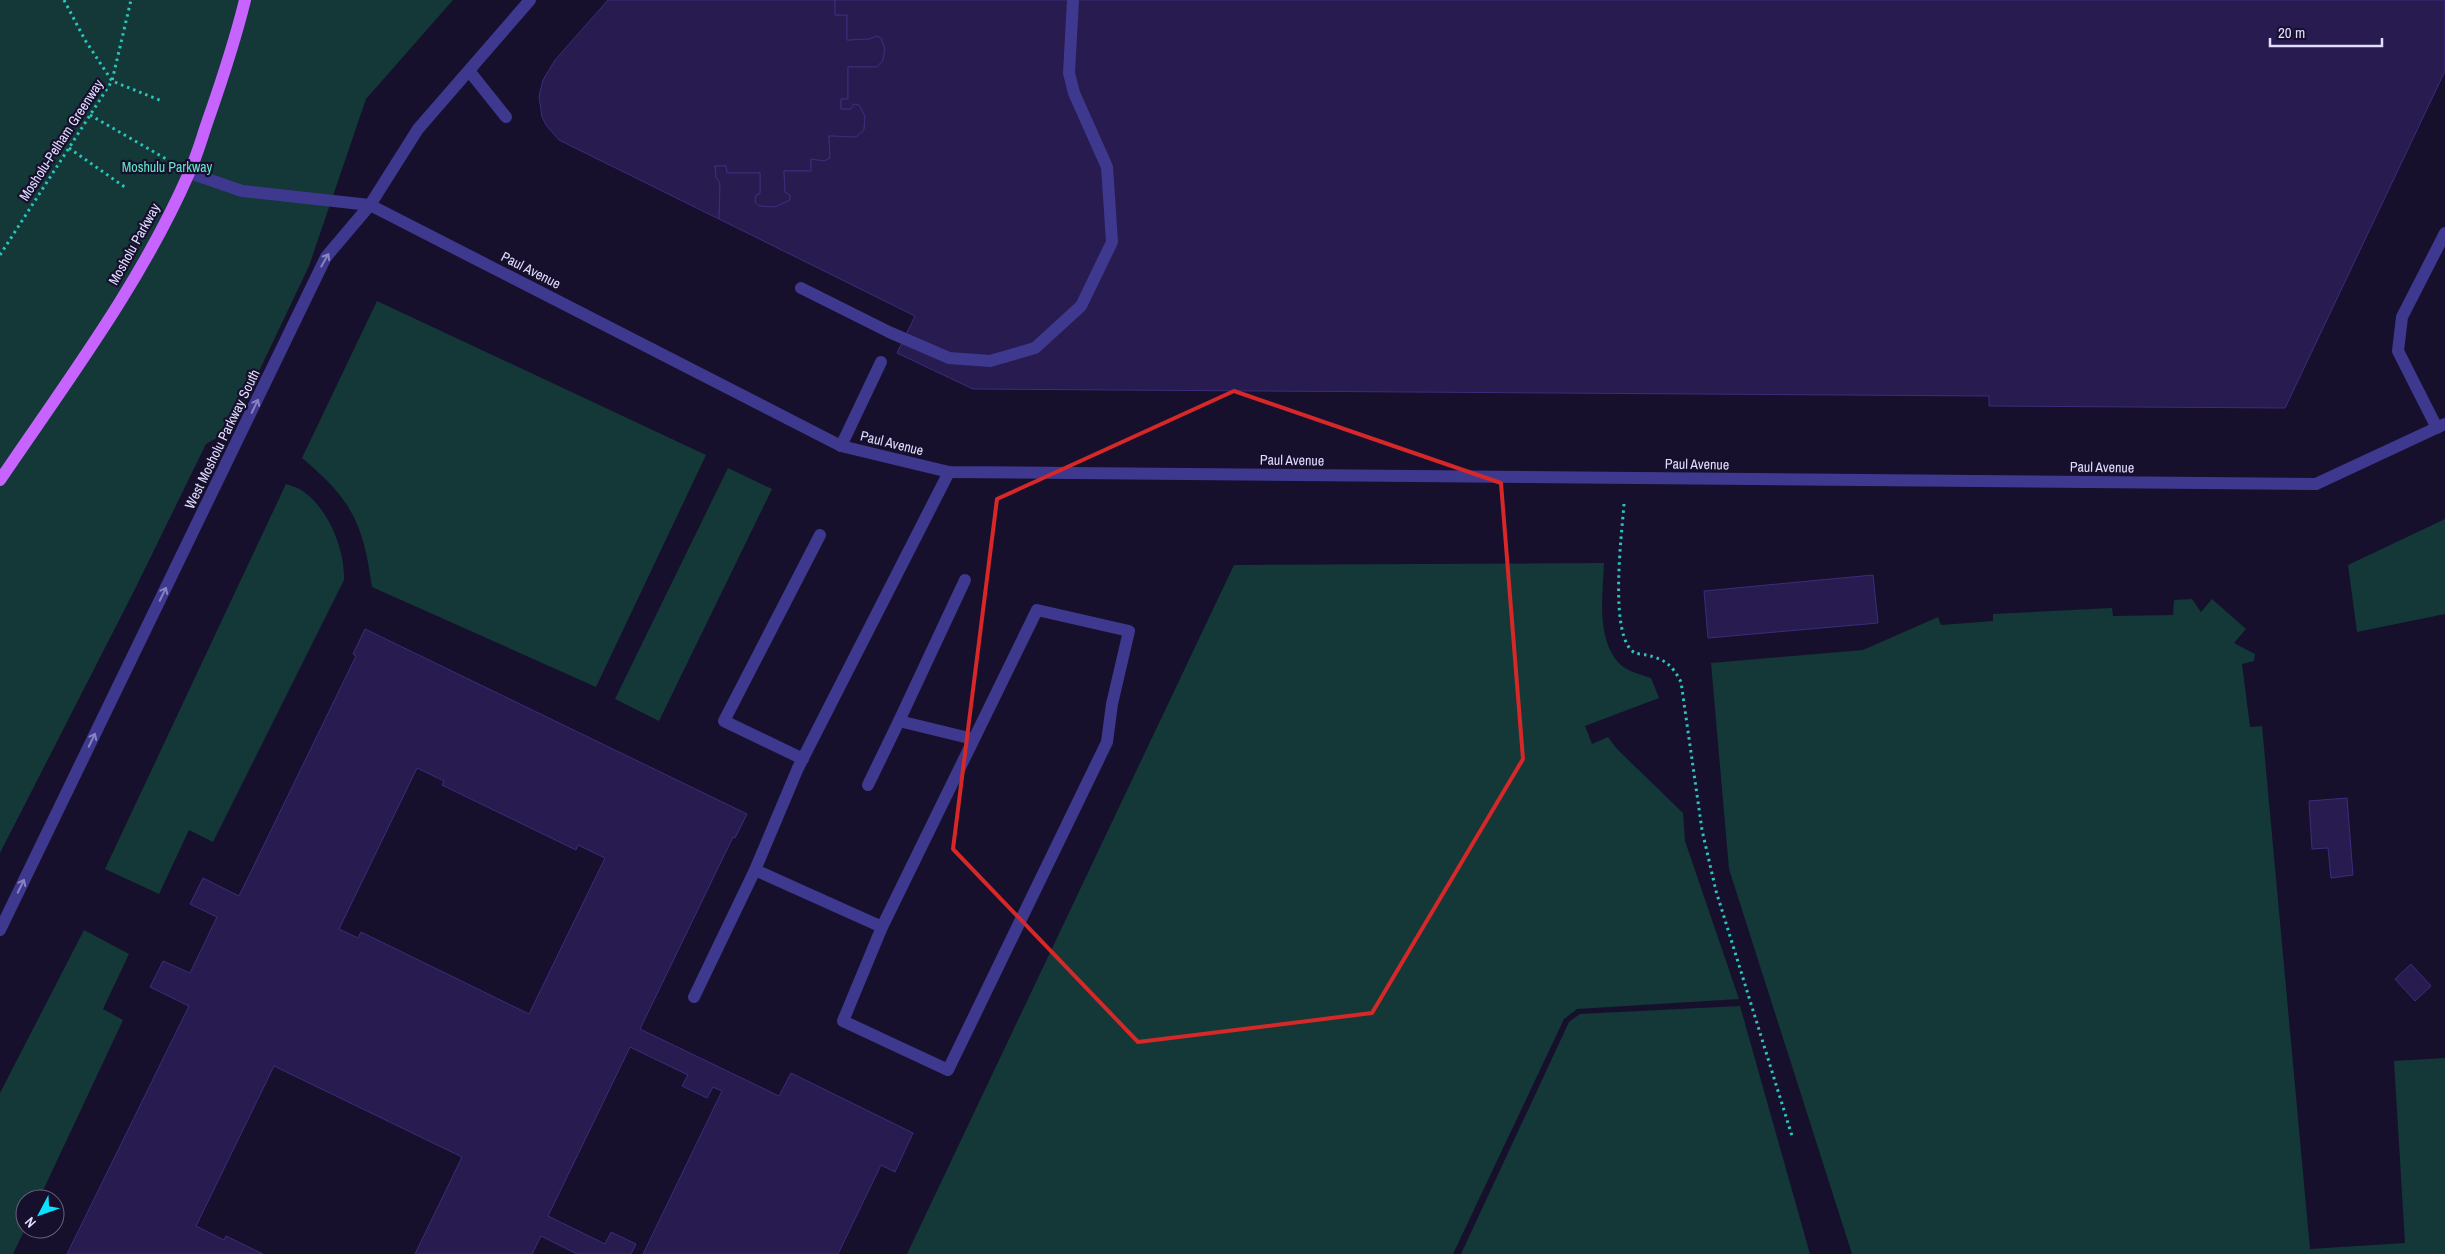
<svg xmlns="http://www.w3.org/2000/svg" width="2445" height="1254" viewBox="0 0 2445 1254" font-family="'Archivo Narrow',sans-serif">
  <rect width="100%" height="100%" fill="#16102d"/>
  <!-- green -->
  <g fill="#133837">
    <polygon points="0,0 453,0 366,99 309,266 231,430 206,444 135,589 0,853"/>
    <path d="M377 301 706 455 596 687 372 587C363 523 352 500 302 458Z"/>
    <polygon points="728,468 772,489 659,721 615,699"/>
    <path d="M286 484C292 486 299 488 304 492 329 510 345 550 344 580L213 842 189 830 159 894 105 869Z"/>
    <polygon points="2445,519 2445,614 2357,632 2348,565"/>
    <path d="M1604 563C1603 593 1596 635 1617 661 1625 671 1639 674 1651 678L1659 698 1585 726 1592 744 1608 737 1617 749 1683 813 1685 841 1739 999 1577 1009 1564 1019 1453 1254H907L1234 565Z"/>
    <polygon points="2192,599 2201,612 2212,599 2246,629 2234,643 2255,654 2254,661 2242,664 2250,727 2262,726 2310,1249 2405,1243 2394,1061 2445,1058 2445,1254 1852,1254 1729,869 1711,663 1863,650 1938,617 1941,625 1993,621 1993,614 2112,608 2113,616 2173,615 2174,600"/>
    <polygon points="84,930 129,954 103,1009 123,1020 39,1199 25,1199 25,1229 13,1254 0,1254 0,1093"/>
    <polygon points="1740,1006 1810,1254 1461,1254 1569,1022 1580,1014"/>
  </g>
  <!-- building -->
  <g fill="#271b4f" stroke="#3d2c7c" fill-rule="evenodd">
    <polygon points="608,0 835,0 835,15 847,15 847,40 869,39 877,36 881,38 885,49 883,60 877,67 848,67 848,99 841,99 841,109 851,109 854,104 859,105 865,116 864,130 856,137 829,136 830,158 824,161 811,159 811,171 784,171 785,192 790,195 790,200 775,207 759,206 755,202 756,195 760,193 760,173 727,173 726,166 715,166 716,177 720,183 719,219 559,140 546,125 542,117 539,96 543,80 555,60"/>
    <polygon points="835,0 2445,0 2445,71 2285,408 1989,406 1989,396 973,389 897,353 915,316 719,219 720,183 716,177 715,166 726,166 727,173 760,173 760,193 756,195 755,202 759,206 775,207 790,200 790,195 785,192 784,171 811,171 811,159 824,161 830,158 829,136 856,137 864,130 865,116 859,105 854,104 851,109 841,109 841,99 848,99 848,67 877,67 883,60 885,49 881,38 877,36 869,39 847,40 847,15 835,15"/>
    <polygon points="1873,575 1878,623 1708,638 1704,591"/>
    <path d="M365 629 747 814 735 838 733 837 640 1029 779 1096 791 1073 913 1133 895 1172 881 1165 838 1254H643L722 1091 713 1087 707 1098 682 1086 688 1075 630 1047 548 1216 605 1244 611 1232 636 1244 631 1254H577L541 1236 532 1254H415L462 1157 274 1066 196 1226 224 1240 226 1236 263 1254H67L189 1006 150 987 163 961 190 973 217 917 190 904 203 878 239 896 356 656 353 654ZM417 768 444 781 442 785 576 850 578 845 605 858 529 1014 361 932 358 938 339 929Z"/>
    <polygon points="2347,798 2353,875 2331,878 2328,848 2312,849 2309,801"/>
    <polygon points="2411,964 2431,986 2415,1001 2395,979"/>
  </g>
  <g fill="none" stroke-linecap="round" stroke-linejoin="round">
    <!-- path -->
    <g stroke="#2bc5bd" stroke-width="3" stroke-dasharray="2.5 4" stroke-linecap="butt">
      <polyline points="64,0 85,40 112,81 162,101"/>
      <polyline points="90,115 168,160"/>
      <polyline points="69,148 126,188"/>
      <polyline points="0,255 112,81 131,0"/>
      <path d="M1624 504C1622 533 1608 638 1635 653 1638 654 1643 654 1646 655 1665 659 1672 665 1681 682L1702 830 1716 891 1792 1136"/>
    </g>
    <!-- service -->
    <g stroke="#3e398e" stroke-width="12">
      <polyline points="470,72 506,117"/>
      <polyline points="801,288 889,332 949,358 990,361 1035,348 1081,306 1112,242 1107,167 1074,93 1069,73 1073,0"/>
      <polyline points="2437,428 2398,351 2402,317 2445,233"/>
      <polyline points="841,446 881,362"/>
      <polyline points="899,721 965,580"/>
      <polyline points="803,759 724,721 820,535"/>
      <polyline points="868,785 899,721 973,739"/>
      <polyline points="882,927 843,1021 948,1070 1107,742 1112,704 1129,631 1037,610 882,927 755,870 798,768 949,472"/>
      <polyline points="694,997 755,870"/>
    </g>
    <!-- minor -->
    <g stroke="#3e398e" stroke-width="12">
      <polyline points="190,173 242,191 370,205 841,446 949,472 2316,484 2445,424"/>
      <polyline points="0,930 326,257 370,205 418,129 530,0"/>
    </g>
    <!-- primary -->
    <path stroke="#c764ff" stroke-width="12" d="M0 480C67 381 141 283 189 173 197 156 202 137 208 120 222 80 235 41 245 0"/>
  </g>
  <!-- one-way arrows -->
  <defs><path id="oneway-shaft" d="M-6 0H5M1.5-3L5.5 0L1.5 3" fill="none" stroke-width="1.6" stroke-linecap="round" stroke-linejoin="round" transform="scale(1.25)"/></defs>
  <g stroke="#8783c1">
    <use href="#oneway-shaft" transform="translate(325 260) rotate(-60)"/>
    <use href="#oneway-shaft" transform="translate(255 406) rotate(-64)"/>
    <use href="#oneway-shaft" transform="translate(163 594) rotate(-64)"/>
    <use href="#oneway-shaft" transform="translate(92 740) rotate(-64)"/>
    <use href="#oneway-shaft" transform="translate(21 886) rotate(-64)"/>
  </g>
  <!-- marked area -->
  <path fill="none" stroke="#d62828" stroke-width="4" stroke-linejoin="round" d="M1234 391 1501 483 1523 759 1372 1013 1138 1042 953 849 997 499Z"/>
  <g text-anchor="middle" stroke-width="4.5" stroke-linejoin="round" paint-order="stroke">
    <!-- street labels -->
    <g font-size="14" fill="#e1ddff" stroke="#16102d">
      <text transform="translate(61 140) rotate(-57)" y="5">Mosholu-Pelham Greenway</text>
      <text transform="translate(134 244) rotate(-61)" y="5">Mosholu Parkway</text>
      <text transform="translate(531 270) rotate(27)" y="5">Paul Avenue</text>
      <text transform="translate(222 439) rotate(-64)" y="5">West Mosholu Parkway South</text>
      <text transform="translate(892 443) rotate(14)" y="5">Paul Avenue</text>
      <text transform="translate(1292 460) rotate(1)" y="5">Paul Avenue</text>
      <text transform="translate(1697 464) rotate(1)" y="5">Paul Avenue</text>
      <text transform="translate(2102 467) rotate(1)" y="5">Paul Avenue</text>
    </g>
    <!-- park labels -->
    <g font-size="14" fill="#61e7c7" stroke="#16102d">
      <text x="167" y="172">Moshulu Parkway</text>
    </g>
  </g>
  <!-- north arrow -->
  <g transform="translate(40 1214) rotate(229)"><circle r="24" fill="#16102d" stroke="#676281"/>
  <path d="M0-4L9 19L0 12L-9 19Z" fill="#09e3ff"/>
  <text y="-8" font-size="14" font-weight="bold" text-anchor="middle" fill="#e1ddff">N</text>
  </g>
  <!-- scale -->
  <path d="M2270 38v8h112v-8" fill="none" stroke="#e1ddff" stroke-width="2.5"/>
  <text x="2278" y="38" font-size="15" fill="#e1ddff" stroke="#16102d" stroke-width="4" paint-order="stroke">20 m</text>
</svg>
